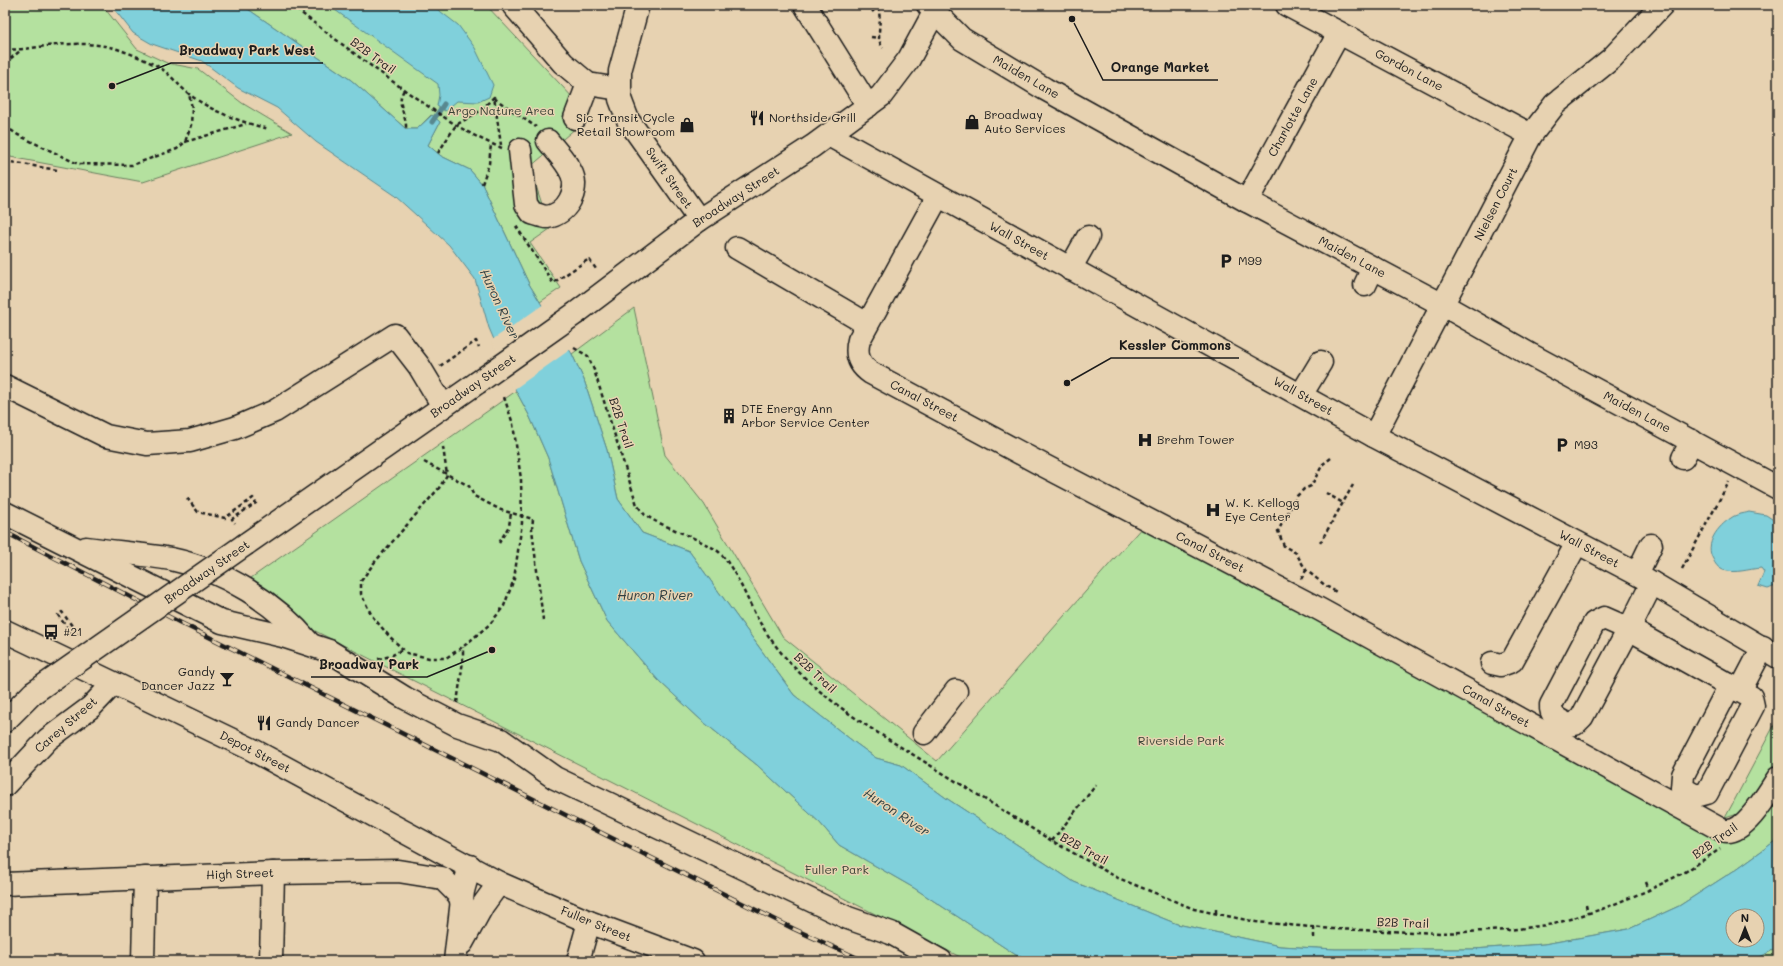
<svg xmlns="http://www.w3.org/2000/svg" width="1783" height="966" viewBox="0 0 1783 966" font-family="Mali,sans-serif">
  <rect width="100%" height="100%" fill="#e7d2b1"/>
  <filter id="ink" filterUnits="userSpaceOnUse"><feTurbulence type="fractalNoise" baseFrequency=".025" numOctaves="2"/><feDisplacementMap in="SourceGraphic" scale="8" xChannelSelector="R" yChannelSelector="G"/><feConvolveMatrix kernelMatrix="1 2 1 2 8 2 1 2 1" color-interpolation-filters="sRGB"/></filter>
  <g filter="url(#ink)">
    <!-- green -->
    <g fill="#b4e19f" stroke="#687e5e">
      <polygon points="5,5 102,5 137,49 167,63 198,69 242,103 292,133 143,182 5,156"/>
      <polygon points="242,5 486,5 590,116 530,167 550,229 530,243 561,288 540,302 529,284 482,184 470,170 441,156 428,145 440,122 431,115 417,129 406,129 351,80"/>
      <polygon points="634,308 665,455 704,504 783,637 937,761 1143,526 1724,840 1778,784 1778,839 1735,870 1679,906 1629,929 1544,944 1474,949 1335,949 1280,946 1177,924 1074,882 946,798 901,765 876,758 854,742 794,695 689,551 642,533 618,499 607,450 584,380 572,354"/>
      <polygon points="516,391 529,415 548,458 579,561 607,621 658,680 701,720 757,765 820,823 839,845 914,888 1016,955 1032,961 968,961 234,590"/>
      <polygon points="1778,718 1778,763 1752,798 1738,814 1725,818"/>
      <polygon points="1778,947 1778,961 1753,961"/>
    </g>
    <!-- water -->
    <g fill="#80d0db" stroke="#58888f" fill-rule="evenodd">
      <path d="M111 5H242L351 80 406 129H417L432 115 440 122 428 145 441 156 470 170 482 184 529 284 572 354 584 380 607 450 618 499 642 533 689 551 794 695 854 742 876 758 901 765 946 798 1074 882 1177 924 1280 946 1335 949H1474L1544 944 1629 929 1679 906 1735 870 1778 839V947L1753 961H1032L1016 955 914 888 839 845 820 823 757 765 701 720 658 680 607 621 579 561 548 458 529 415 516 391 489 328 475 279 449 245 395 196 316 142 277 108 238 88 202 61 152 44 133 33ZM1733 916H1757V940H1733Z"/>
      <polygon points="328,5 432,5 458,25 475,48 493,85 489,97 478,102 457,101 445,111 437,106 439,95 438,84"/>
      <path d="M1749 512 1766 515 1778 523V585L1768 589 1758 586 1764 572 1761 568C1748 569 1736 574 1723 570 1718 568 1715 564 1713 559 1704 544 1718 526 1731 518 1736 514 1743 514 1749 512Z"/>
    </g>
    <!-- pier -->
    <polygon fill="#e7d2b1" points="544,304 571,349 513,390 492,340"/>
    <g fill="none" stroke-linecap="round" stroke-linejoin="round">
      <!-- stream -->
      <polyline stroke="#58888f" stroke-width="5" points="432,122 444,104"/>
      <!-- minor casing -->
      <g stroke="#1c1c1c" stroke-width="25">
        <g id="minor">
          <polyline points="513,5 563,63 588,84 619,89"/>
          <polyline points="805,5 868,106"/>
          <polyline points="1287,5 1531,135"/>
          <polyline points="575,118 588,84"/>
          <polyline points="829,135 1374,436 1637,574 1778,657"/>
          <path d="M520 150 526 204 532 213C536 214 543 217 547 217 567 214 579 191 572 174 567 162 556 151 548 141"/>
          <path d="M938 196 859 340C855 355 859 365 871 373L1037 462 1319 609 1718 828C1720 829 1724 831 1727 831 1746 832 1768 793 1778 778"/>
          <polyline points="1247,201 1339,33"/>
          <polyline points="737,248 867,324"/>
          <polyline points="1070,269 1088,237"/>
          <polyline points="1365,285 1373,268"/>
          <polyline points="5,386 106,436 147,444 190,441 235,428 275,411 395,335 419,366 443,406"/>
          <polyline points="1301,395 1321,362"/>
          <polyline points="1374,436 1531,135 1555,104 1611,59 1662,5"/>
          <polyline points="1683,458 1692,441"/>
          <polyline points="5,513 222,622 283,636 329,651 405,698 457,725 501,740 555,778 848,918 891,933 941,961"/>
          <path d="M86 548C114 552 143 554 171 559 224 570 276 603 310 644"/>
          <polyline points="1637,574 1651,545"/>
          <polyline points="1652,583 1629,629 1740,691 1763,647"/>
          <path d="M1604 618 1629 629 1582 717 1575 724 1569 725C1559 720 1550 717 1551 705L1594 623Z"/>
          <polyline points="1492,663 1501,665 1512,661 1577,543"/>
          <polyline points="1730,685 1683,775 1682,788 1696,796 1707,793 1753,706 1751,697 1740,691"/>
          <polyline points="924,733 956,691"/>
          <polyline points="5,785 48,739 91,707 113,684"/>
          <polyline points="5,884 273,873 398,871 442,878 459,895 462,903"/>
          <polyline points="462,943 483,905 499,883"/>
          <polyline points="143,961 145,878"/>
          <polyline points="271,961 273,873"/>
          <polyline points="455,961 463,891 470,866"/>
          <polyline points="578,961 589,922"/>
        </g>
      </g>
      <!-- major casing -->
      <g stroke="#1c1c1c" stroke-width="25">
        <g id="major">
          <polyline points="638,5 620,71 620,99 628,120 699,220"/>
          <polyline points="928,5 962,39 1045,89 1247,201 1443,305 1531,355 1778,488"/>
          <polyline points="576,313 699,220 813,146 881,96 909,59 938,5"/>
          <polyline points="246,544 477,383"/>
          <polyline points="5,631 251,749 499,883 589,922 693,961"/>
          <polyline points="5,721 33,693"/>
        </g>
      </g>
      <!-- path -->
      <g stroke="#1c1c1c" stroke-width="2.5" stroke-dasharray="4 3" stroke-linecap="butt">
        <path d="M291 5C332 37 373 68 416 98 445 118 468 135 502 148"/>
        <path d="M877 7C884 20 874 37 883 48"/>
        <polyline points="872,12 879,5"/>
        <polyline points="871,37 880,38"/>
        <path d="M5 49C23 51 39 46 56 45 77 43 100 43 120 50 132 54 148 61 159 67 170 74 179 86 189 94 212 112 241 122 269 129"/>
        <polyline points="5,63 20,51"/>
        <path d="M404 90C395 104 407 114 406 129"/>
        <polyline points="494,98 536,127"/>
        <polyline points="5,126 18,135 78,164 132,165 177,149 185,142 191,125 192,108 189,94"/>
        <polyline points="185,142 246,124"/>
        <polyline points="438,153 456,125 480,111 494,97 501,145"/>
        <polyline points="5,161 57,170"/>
        <polyline points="482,184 489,164 491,144"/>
        <polyline points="516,226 553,283 589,259 596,269"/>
        <path d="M574 348 588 356 594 370 637 505 645 515 655 521C667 527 713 545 720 553 740 575 748 605 764 629 791 672 833 704 875 731L1052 841 1118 878 1194 909 1256 922 1333 929 1440 933 1510 930 1554 924 1602 909 1649 890 1685 872 1720 849"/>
        <polyline points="440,366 476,341 479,347"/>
        <polyline points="443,447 447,475 439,488 374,563 361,581 361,594 372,616 389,636 407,653 429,658 446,658 464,646 490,624 504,606 514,579 522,523 521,479 513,424 504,397"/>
        <polyline points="1331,458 1323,464 1311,486 1304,489 1297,496 1278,531 1284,546 1296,553 1306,570 1326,586 1338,593"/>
        <polyline points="424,462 469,486 474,496 501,510 533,519 532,529 543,620"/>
        <polyline points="1326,493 1343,503"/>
        <polyline points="187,498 198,512 225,518 253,498 256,503 232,519 235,523"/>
        <polyline points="499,543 509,526 511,513"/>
        <polyline points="1320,543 1353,485"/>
        <polyline points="1682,569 1729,482"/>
        <polyline points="1301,579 1308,567"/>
        <polyline points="72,635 58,615 62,612 78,634"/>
        <polyline points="378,659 391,656 403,649"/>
        <polyline points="457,703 463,661 463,647"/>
        <polyline points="1025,825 1028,820"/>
        <polyline points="1052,841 1096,785"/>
        <polyline points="1646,882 1649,890"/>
        <polyline points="1586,905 1588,914"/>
        <polyline points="1216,913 1216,906"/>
        <polyline points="1380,923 1380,931"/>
        <polyline points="1314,927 1314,938"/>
      </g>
      <!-- minor -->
      <use href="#minor" stroke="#e7d2b1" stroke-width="22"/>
      <!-- major -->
      <use href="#major" stroke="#e7d2b1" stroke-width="22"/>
      <!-- rail casing -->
      <g stroke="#1c1c1c" stroke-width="4.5">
        <polyline id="rail" points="5,532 179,622 794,929 864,961"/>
      </g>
      <!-- rail -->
      <use href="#rail" stroke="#e7d2b1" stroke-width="3" stroke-dasharray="9" stroke-linecap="butt"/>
      <!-- major-bridge casing -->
      <g stroke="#1c1c1c" stroke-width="25" stroke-linecap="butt">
        <g id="major-bridge">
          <polyline points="477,383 576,313"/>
          <polyline points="33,693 246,544"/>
        </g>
      </g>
      <!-- major-bridge -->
      <use href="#major-bridge" stroke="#e7d2b1" stroke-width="22"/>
    </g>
  </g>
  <!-- icons -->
  <defs>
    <g id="restaurant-bare" transform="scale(1.2)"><path d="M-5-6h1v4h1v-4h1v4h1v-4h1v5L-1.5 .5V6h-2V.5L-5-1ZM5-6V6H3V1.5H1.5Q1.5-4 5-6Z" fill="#1c1c1c" stroke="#e7d2b1" stroke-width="2.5" paint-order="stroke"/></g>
    <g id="shop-bare" transform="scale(1.2)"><path d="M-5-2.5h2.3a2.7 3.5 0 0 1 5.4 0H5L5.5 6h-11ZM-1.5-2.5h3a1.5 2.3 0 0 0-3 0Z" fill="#1c1c1c" stroke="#e7d2b1" stroke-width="2.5" paint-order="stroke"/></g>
    <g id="parking-bare" transform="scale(1.2)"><path d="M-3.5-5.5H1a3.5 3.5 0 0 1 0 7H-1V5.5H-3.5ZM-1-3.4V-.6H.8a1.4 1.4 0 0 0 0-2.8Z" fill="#1c1c1c" stroke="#e7d2b1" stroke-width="2.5" paint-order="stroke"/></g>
    <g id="building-bare" transform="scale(1.2)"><path d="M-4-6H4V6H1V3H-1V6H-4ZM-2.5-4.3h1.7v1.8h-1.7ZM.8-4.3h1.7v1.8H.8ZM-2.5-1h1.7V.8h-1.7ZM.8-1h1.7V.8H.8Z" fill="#1c1c1c" stroke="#e7d2b1" stroke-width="2.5" paint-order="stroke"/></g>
    <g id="hospital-bare" transform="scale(1.2)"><path d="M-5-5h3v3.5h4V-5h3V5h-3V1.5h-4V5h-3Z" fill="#1c1c1c" stroke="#e7d2b1" stroke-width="2.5" paint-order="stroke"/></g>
    <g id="bus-bare" transform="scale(1.2)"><path d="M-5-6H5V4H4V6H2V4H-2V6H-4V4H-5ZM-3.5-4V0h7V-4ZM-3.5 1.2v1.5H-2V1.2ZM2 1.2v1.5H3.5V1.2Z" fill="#1c1c1c" stroke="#e7d2b1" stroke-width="2.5" paint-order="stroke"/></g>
    <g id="bar-bare" transform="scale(1.2)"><path d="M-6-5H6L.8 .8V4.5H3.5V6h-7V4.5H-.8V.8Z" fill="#1c1c1c" stroke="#e7d2b1" stroke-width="2.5" paint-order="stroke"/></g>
  </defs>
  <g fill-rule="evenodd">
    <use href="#restaurant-bare" x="757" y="118"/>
    <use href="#shop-bare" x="972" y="122"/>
    <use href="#shop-bare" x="687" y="125"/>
    <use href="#parking-bare" x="1226" y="261"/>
    <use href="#building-bare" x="729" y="416"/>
    <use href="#hospital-bare" x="1145" y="440"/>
    <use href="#parking-bare" x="1562" y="445"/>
    <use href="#hospital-bare" x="1213" y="510"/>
    <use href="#bus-bare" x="51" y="632"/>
    <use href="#bar-bare" x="227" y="679"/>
    <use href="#restaurant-bare" x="264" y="723"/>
  </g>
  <g text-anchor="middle" stroke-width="3" stroke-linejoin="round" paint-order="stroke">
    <!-- street labels -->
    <g font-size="12" fill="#1c1c1c" stroke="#e7d2b1">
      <text transform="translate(373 56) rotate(36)" y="4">B2B Trail</text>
      <text transform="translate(1409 70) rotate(28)" y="4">Gordon Lane</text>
      <text transform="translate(1026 77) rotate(30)" y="4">Maiden Lane</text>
      <text transform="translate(1293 117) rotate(-61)" y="4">Charlotte Lane</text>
      <text transform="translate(669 178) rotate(55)" y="4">Swift Street</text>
      <text transform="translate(736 197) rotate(-33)" y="4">Broadway Street</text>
      <text transform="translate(1496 204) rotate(-63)" y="4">Nielsen Court</text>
      <text transform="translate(1019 241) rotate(29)" y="4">Wall Street</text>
      <text transform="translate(1352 257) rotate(28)" y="4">Maiden Lane</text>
      <text transform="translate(473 386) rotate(-35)" y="4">Broadway Street</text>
      <text transform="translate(1303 396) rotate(29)" y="4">Wall Street</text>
      <text transform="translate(924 401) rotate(28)" y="4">Canal Street</text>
      <text transform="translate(1637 412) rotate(28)" y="4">Maiden Lane</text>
      <text transform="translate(621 423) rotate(72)" y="4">B2B Trail</text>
      <text transform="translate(1589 549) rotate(28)" y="4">Wall Street</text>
      <text transform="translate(1210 552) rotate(27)" y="4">Canal Street</text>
      <text transform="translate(207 572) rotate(-35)" y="4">Broadway Street</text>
      <text transform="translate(815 673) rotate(43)" y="4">B2B Trail</text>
      <text transform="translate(1496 706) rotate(29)" y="4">Canal Street</text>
      <text transform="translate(66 725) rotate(-41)" y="4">Carey Street</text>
      <text transform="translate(255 752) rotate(27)" y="4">Depot Street</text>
      <text transform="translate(1715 841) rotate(-35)" y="4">B2B Trail</text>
      <text transform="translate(1084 849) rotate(29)" y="4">B2B Trail</text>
      <text transform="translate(240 874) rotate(-2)" y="4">High Street</text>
      <text transform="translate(1403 923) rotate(2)" y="4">B2B Trail</text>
      <text transform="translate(596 924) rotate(22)" y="4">Fuller Street</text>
    </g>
    <!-- park labels -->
    <g font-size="12" fill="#3a4336" stroke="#e7d2b1">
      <text x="501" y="115">Argo Nature Area</text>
      <text x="1181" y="745">Riverside Park</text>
      <text x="837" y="874">Fuller Park</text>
    </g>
    <!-- poi labels -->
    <g font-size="12" fill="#1c1c1c" stroke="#e7d2b1" text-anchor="start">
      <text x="984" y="119">Broadway<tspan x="984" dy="14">Auto Services</tspan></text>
      <text x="675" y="122" text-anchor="end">Sic Transit Cycle<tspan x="675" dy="14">Retail Showroom</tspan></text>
      <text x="769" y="122">Northside Grill</text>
      <text x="1238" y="265">M99</text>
      <text x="741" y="413">DTE Energy Ann<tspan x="741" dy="14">Arbor Service Center</tspan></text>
      <text x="1157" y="444">Brehm Tower</text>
      <text x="1574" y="449">M93</text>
      <text x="1225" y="507">W. K. Kellogg<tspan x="1225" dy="14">Eye Center</tspan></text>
      <text x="63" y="636">#21</text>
      <text x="215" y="676" text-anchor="end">Gandy<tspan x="215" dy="14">Dancer Jazz</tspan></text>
      <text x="276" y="727">Gandy Dancer</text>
    </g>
    <!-- water labels -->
    <g font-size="13" font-style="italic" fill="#304042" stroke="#e7d2b1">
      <text transform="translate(500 304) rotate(65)" y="5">Huron River</text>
      <text x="655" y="600">Huron River</text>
      <text transform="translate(897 812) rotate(33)" y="5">Huron River</text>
    </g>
  </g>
  <!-- callouts -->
  <path fill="none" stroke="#1c1c1c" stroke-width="1.5" d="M112 86L171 63H323M1072 19L1103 80H1218M1067 383L1111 358H1239M492 650L427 677H311"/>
  <g fill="#1c1c1c" stroke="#e7d2b1" stroke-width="1.5">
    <circle cx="112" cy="86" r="4"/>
    <circle cx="1072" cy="19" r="4"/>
    <circle cx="1067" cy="383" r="4"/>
    <circle cx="492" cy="650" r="4"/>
  </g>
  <g font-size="13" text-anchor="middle" font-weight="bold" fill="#1c1c1c" stroke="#e7d2b1" stroke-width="3" stroke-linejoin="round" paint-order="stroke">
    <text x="247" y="55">Broadway Park West</text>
    <text x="1160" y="72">Orange Market</text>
    <text x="1175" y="350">Kessler Commons</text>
    <text x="369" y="669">Broadway Park</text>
  </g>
  <!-- margin -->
  <rect width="1783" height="966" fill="none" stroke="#e7d2b1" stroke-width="20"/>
  <rect x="10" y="10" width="1763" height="946" fill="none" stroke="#1c1c1c" stroke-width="1.5" filter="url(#ink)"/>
  <!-- north arrow -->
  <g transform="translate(1745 928)"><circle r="19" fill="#e7d2b1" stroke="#968975"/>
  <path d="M0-3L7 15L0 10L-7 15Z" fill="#1c1c1c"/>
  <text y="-6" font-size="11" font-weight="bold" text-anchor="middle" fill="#1c1c1c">N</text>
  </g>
</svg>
